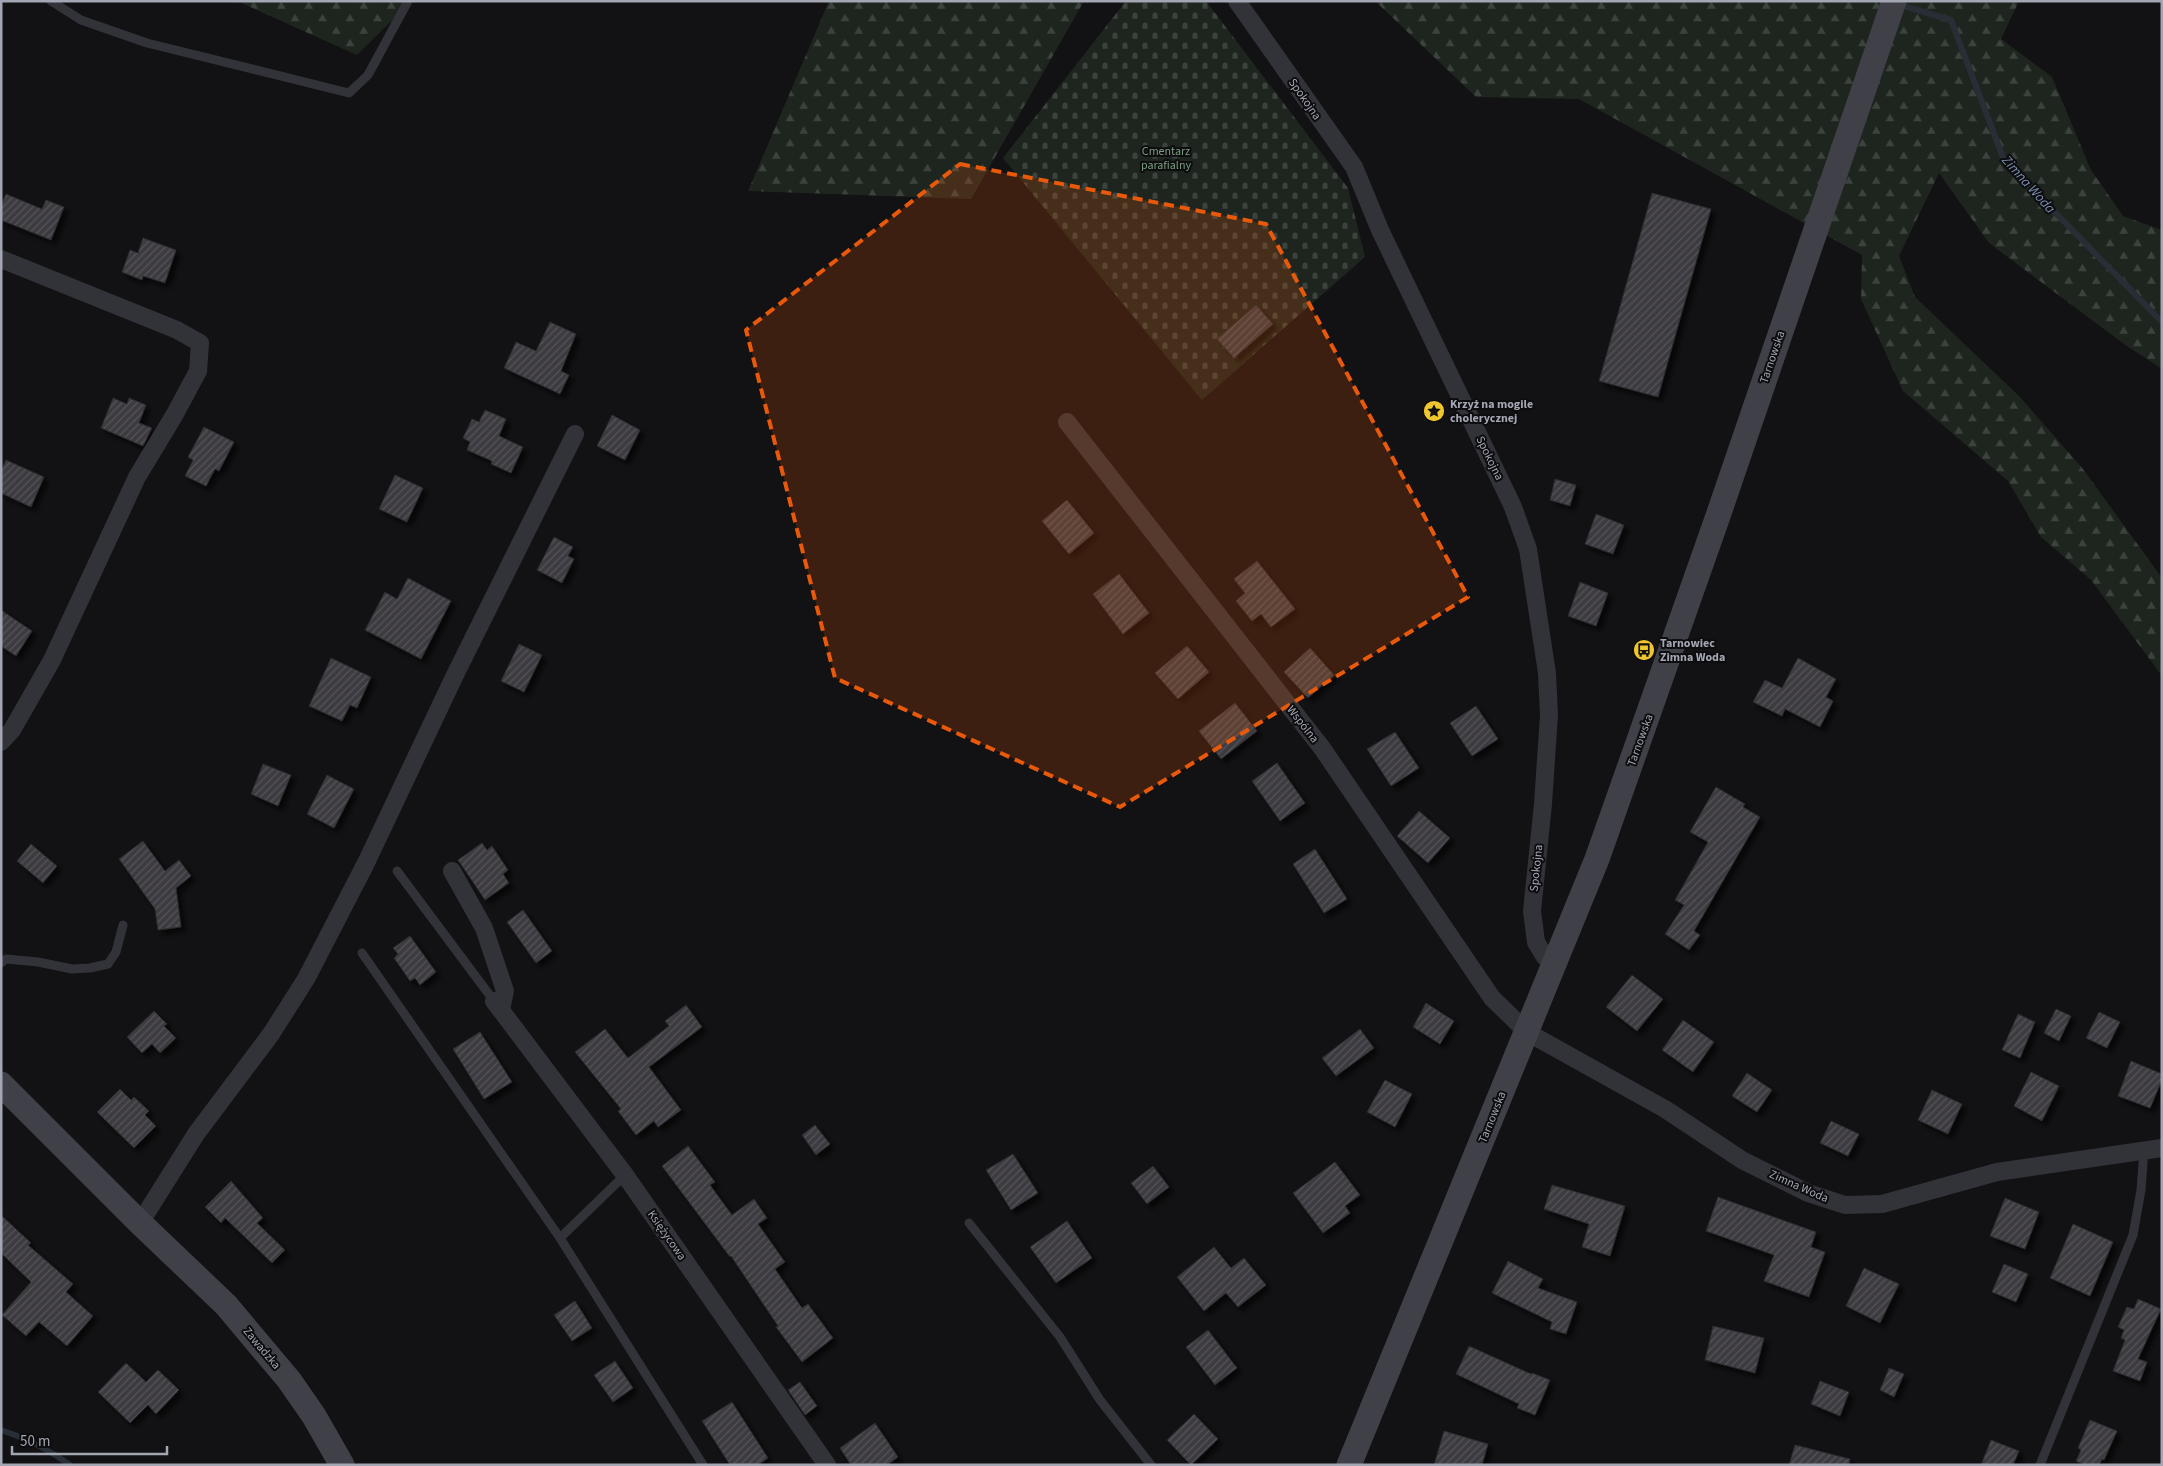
<svg xmlns="http://www.w3.org/2000/svg" width="2163" height="1466" viewBox="0 0 2163 1466" font-family="'Source Sans 3',sans-serif">
  <defs>
    <pattern id="forest-firs" width="22" height="20" patternUnits="userSpaceOnUse" patternTransform="scale(1.25)"><rect width="22" height="20" fill="#1e251f"/><path d="M5 1l3.5 6h-7zM16 11l3.5 6h-7z" fill="#3c423d"/></pattern>
    <pattern id="cemetery-stones" width="16" height="16" patternUnits="userSpaceOnUse" patternTransform="scale(1.25)"><rect width="16" height="16" fill="#1e251f"/><path d="M2 7V4a2 2 0 0 1 4 0v3zM10 15v-3a2 2 0 0 1 4 0v3z" fill="#3c423d"/></pattern>
    <pattern id="building-hatch" width="6" height="6" patternUnits="userSpaceOnUse" patternTransform="scale(1.25)"><rect width="6" height="6" fill="#3c3b40"/><path d="M-1 1l2-2M0 6l6-6M5 7l2-2" fill="none" stroke="#555459"/></pattern>
    <filter id="shadow"><feDropShadow dx="4.5" dy="4.5" stdDeviation="2.5" flood-color="#0009"/></filter>
  </defs>
  <rect width="100%" height="100%" fill="#121113"/>
  <!-- forest -->
  <g fill="url(#forest-firs)">
    <polygon points="237,1 412,1 357,55"/>
    <polygon points="829,1 1084,1 971,199 748,191"/>
    <polygon points="1375,1 2019,1 2001,39 2052,77 2091,170 2123,216 2162,230 2162,369 2124,344 1989,243 1939,173 1899,256 1915,297 2019,396 2083,469 2162,578 2162,676 2091,580 2041,537 2008,481 1903,391 1861,299 1862,255 1579,99 1476,97"/>
  </g>
  <!-- cemetery -->
  <polygon fill="url(#cemetery-stones)" points="1126,1 1206,1 1348,188 1365,257 1202,400 1003,158"/>
  <g fill="none" stroke-linecap="round" stroke-linejoin="round">
    <!-- stream -->
    <g stroke="#282e36" stroke-width="6">
      <polyline points="1897,4 1951,20 2004,160 2162,322"/>
      <path d="M1 1430C26 1438 48 1449 70 1465"/>
    </g>
  </g>
  <!-- building -->
  <g fill="url(#building-hatch)" stroke="#2c2b2f" filter="url(#shadow)">
    <polygon points="1652,193 1711,209 1658,397 1599,381"/>
    <polygon points="6,194 42,209 46,200 64,207 51,240 1,220 1,205"/>
    <polygon points="143,238 176,250 165,283 143,276 142,280 122,272 130,250 138,253"/>
    <polygon points="1256,305 1273,324 1234,358 1217,339"/>
    <polygon points="550,322 576,334 561,371 569,375 560,394 504,368 516,342 536,351"/>
    <polygon points="113,398 127,404 129,398 146,405 139,423 152,428 143,446 101,428"/>
    <polygon points="485,410 506,419 499,436 523,447 511,473 491,464 492,461 467,450 470,442 463,438 472,419 479,422"/>
    <polygon points="612,415 640,430 625,460 597,446"/>
    <polygon points="204,427 234,442 219,471 215,469 206,486 185,476 193,460 188,457"/>
    <polygon points="6,460 44,477 31,507 1,493 1,471"/>
    <polygon points="395,475 423,488 407,522 379,509"/>
    <polygon points="1555,479 1576,485 1570,506 1550,500"/>
    <polygon points="1067,500 1094,533 1069,554 1042,521"/>
    <polygon points="1596,514 1624,525 1613,554 1585,544"/>
    <polygon points="554,537 573,547 568,556 574,559 562,583 537,570"/>
    <polygon points="1257,561 1295,609 1271,627 1261,614 1252,621 1236,601 1245,593 1234,579"/>
    <polygon points="1119,574 1149,613 1123,634 1093,594"/>
    <polygon points="408,578 451,601 421,659 365,630 385,592 397,599"/>
    <polygon points="1580,582 1608,593 1596,626 1568,616"/>
    <polygon points="1,610 32,631 16,656 1,646"/>
    <polygon points="519,644 542,655 524,692 501,681"/>
    <polygon points="1187,646 1209,672 1178,699 1155,673"/>
    <polygon points="1310,648 1334,675 1308,698 1284,672"/>
    <polygon points="331,658 371,677 357,708 350,705 342,721 309,706"/>
    <polygon points="1798,658 1836,679 1826,697 1833,701 1820,727 1785,709 1782,716 1753,702 1765,680 1782,688"/>
    <polygon points="1235,703 1257,731 1221,759 1199,731"/>
    <polygon points="1476,706 1498,739 1472,756 1450,723"/>
    <polygon points="1395,732 1419,768 1391,786 1367,749"/>
    <polygon points="1277,763 1305,803 1280,821 1252,781"/>
    <polygon points="263,764 291,775 278,806 251,794"/>
    <polygon points="327,775 354,789 334,828 307,814"/>
    <polygon points="1716,787 1745,804 1743,807 1760,817 1694,931 1700,935 1689,950 1665,934 1684,905 1675,900 1708,842 1690,832"/>
    <polygon points="1419,811 1450,838 1428,863 1397,836"/>
    <polygon points="143,841 165,871 179,860 191,876 176,888 181,927 158,930 155,909 119,859"/>
    <polygon points="482,843 487,850 492,846 508,870 503,874 509,883 485,900 458,860"/>
    <polygon points="31,844 57,866 43,883 17,861"/>
    <polygon points="1315,849 1347,899 1324,913 1293,864"/>
    <polygon points="523,910 552,951 536,963 507,922"/>
    <polygon points="410,936 436,972 420,985 415,978 410,981 394,958 398,954 393,948"/>
    <polygon points="1632,975 1663,999 1637,1031 1606,1007"/>
    <polygon points="1426,1003 1454,1021 1440,1044 1413,1027"/>
    <polygon points="686,1005 702,1027 649,1067 681,1110 658,1127 654,1121 636,1135 618,1111 621,1109 575,1052 605,1029 628,1058 669,1026 665,1021"/>
    <polygon points="2056,1009 2071,1016 2059,1041 2044,1033"/>
    <polygon points="154,1011 167,1024 164,1026 176,1038 160,1053 152,1044 142,1053 127,1037"/>
    <polygon points="2099,1012 2120,1022 2107,1048 2086,1038"/>
    <polygon points="2018,1014 2035,1022 2020,1058 2002,1050"/>
    <polygon points="1683,1020 1714,1042 1693,1072 1662,1050"/>
    <polygon points="1360,1029 1374,1048 1336,1076 1322,1058"/>
    <polygon points="480,1032 512,1082 484,1099 453,1049"/>
    <polygon points="2131,1061 2162,1074 2162,1080 2150,1108 2118,1096"/>
    <polygon points="2031,1072 2059,1086 2042,1121 2014,1106"/>
    <polygon points="1747,1073 1772,1090 1757,1112 1732,1096"/>
    <polygon points="1385,1080 1412,1094 1395,1127 1367,1112"/>
    <polygon points="120,1089 131,1100 134,1097 149,1111 145,1115 156,1126 134,1148 97,1112"/>
    <polygon points="1932,1090 1962,1104 1948,1134 1918,1120"/>
    <polygon points="1831,1121 1859,1134 1848,1156 1820,1143"/>
    <polygon points="815,1125 830,1144 816,1155 802,1135"/>
    <polygon points="688,1146 715,1182 710,1185 732,1215 754,1199 767,1218 758,1224 785,1262 775,1269 802,1308 808,1304 833,1338 802,1362 776,1327 778,1326 731,1256 730,1257 662,1166"/>
    <polygon points="1013,1154 1038,1193 1011,1210 986,1170"/>
    <polygon points="1335,1162 1360,1195 1345,1206 1350,1213 1323,1233 1293,1193"/>
    <polygon points="1153,1166 1169,1187 1147,1204 1131,1183"/>
    <polygon points="231,1181 263,1218 257,1223 285,1250 272,1263 225,1218 221,1223 205,1207"/>
    <polygon points="1552,1185 1625,1206 1610,1256 1582,1247 1589,1224 1544,1209"/>
    <polygon points="1718,1197 1816,1232 1811,1247 1825,1252 1809,1297 1764,1281 1774,1255 1706,1231"/>
    <polygon points="2005,1198 2039,1212 2025,1249 1990,1236"/>
    <polygon points="1,1215 31,1243 28,1245 73,1284 66,1292 93,1316 67,1346 39,1322 26,1336 2,1315 31,1282 1,1253"/>
    <polygon points="1067,1221 1092,1258 1056,1283 1030,1247"/>
    <polygon points="2073,1224 2113,1242 2090,1296 2050,1278"/>
    <polygon points="1214,1247 1231,1268 1244,1258 1266,1285 1238,1307 1226,1293 1204,1311 1177,1277"/>
    <polygon points="1508,1261 1543,1279 1538,1288 1577,1302 1566,1334 1550,1329 1552,1322 1492,1293"/>
    <polygon points="2004,1264 2028,1274 2016,1302 1992,1292"/>
    <polygon points="1864,1268 1899,1284 1880,1323 1846,1306"/>
    <polygon points="2138,1299 2161,1309 2138,1359 2147,1362 2140,1381 2113,1371 2125,1340 2121,1338 2124,1330 2118,1327 2127,1307 2134,1309"/>
    <polygon points="575,1301 592,1328 572,1341 554,1315"/>
    <polygon points="1713,1326 1764,1338 1755,1373 1705,1360"/>
    <polygon points="1208,1330 1237,1368 1215,1385 1186,1347"/>
    <polygon points="1469,1346 1531,1374 1532,1373 1550,1380 1535,1415 1517,1408 1519,1404 1456,1374"/>
    <polygon points="615,1361 633,1388 613,1402 594,1375"/>
    <polygon points="126,1363 146,1382 158,1370 179,1390 156,1414 148,1405 130,1423 98,1392"/>
    <polygon points="1889,1368 1904,1374 1894,1397 1880,1390"/>
    <polygon points="1820,1381 1849,1392 1840,1416 1811,1404"/>
    <polygon points="800,1382 817,1406 805,1415 788,1390"/>
    <polygon points="732,1402 768,1458 758,1465 730,1465 702,1421"/>
    <polygon points="1194,1414 1218,1439 1191,1465 1167,1440"/>
    <polygon points="2090,1420 2117,1431 2104,1460 2102,1459 2099,1465 2085,1465 2076,1461 2081,1450 2078,1448"/>
    <polygon points="875,1423 898,1457 887,1465 851,1465 840,1448"/>
    <polygon points="1444,1431 1488,1444 1482,1465 1434,1465"/>
    <polygon points="1991,1440 2019,1451 2013,1465 1981,1465"/>
    <polygon points="1795,1445 1850,1459 1849,1465 1789,1465"/>
  </g>
  <g fill="none" stroke-linecap="round" stroke-linejoin="round">
    <!-- lane -->
    <g stroke="#323338" stroke-width="9">
      <polyline points="51,1 81,20 147,43 349,93 368,75 408,1"/>
      <polyline points="397,871 494,1001"/>
      <polyline points="362,953 560,1238 703,1465"/>
      <polyline points="1,963 6,959 38,962 72,969 90,968 108,964 116,952 123,925"/>
      <polyline points="969,1223 1060,1337 1100,1400 1151,1465"/>
      <polyline points="560,1238 625,1175"/>
      <polyline points="2040,1465 2133,1235 2141,1190 2144,1150"/>
    </g>
    <!-- street -->
    <g stroke="#323338" stroke-width="18">
      <polyline points="1237,1 1354,167 1380,230 1513,507 1528,549 1547,673 1549,715 1543,804 1532,911 1536,942 1545,957 1554,965"/>
      <polyline points="1,259 177,330 200,343 198,371 175,414 137,477 52,660 12,730 1,742"/>
      <polyline points="1067,422 1322,748 1492,998 1527,1032 1665,1109 1742,1160 1808,1193 1845,1205 1882,1204 1997,1172 2162,1148"/>
      <polyline points="452,871 484,928 505,991 501,1010"/>
      <polyline points="494,1001 625,1175 827,1465"/>
      <polyline points="140,1223 196,1134 271,1034 306,979 366,863 455,675 575,434"/>
    </g>
    <!-- secondary -->
    <g stroke="#404148" stroke-width="25">
      <polyline points="1,1084 140,1223 226,1305 289,1380 314,1416 342,1465"/>
      <polyline points="1349,1465 1597,859 1718,516 1894,1"/>
    </g>
  </g>
  <!-- marked area -->
  <path fill="#e8590c" fill-opacity="0.2" stroke="#e8590c" stroke-width="4" stroke-dasharray="10 6" stroke-linejoin="round" d="M960 164 1266 224 1468 597 1120 807 835 678 746 330Z"/>
  <!-- icons -->
  <defs>
    <g id="sight-disc" transform="scale(1.125)"><circle r="9.5" fill="#efc62d" stroke="#0d0c0e"/><path d="M0-6L1.8-2.2L6-1.7L2.9 1.2L3.7 5.4L0 3.3L-3.7 5.4L-2.9 1.2L-6-1.7L-1.8-2.2Z" fill="#111"/></g>
    <g id="bus-disc" transform="scale(1.125)"><circle r="9.5" fill="#efc62d" stroke="#0d0c0e"/><path d="M-5-6H5V4H4V6H2V4H-2V6H-4V4H-5ZM-3.5-4V0h7V-4ZM-3.5 1.2v1.5H-2V1.2ZM2 1.2v1.5H3.5V1.2Z" fill="#111"/></g>
  </defs>
  <g fill-rule="evenodd">
    <use href="#sight-disc" x="1434" y="411"/>
    <use href="#bus-disc" x="1644" y="650"/>
  </g>
  <g text-anchor="middle" stroke-width="4" stroke-linejoin="round" paint-order="stroke">
    <!-- street labels -->
    <g font-size="12" fill="#a3a6b3" stroke="#0d0c0e">
      <text transform="translate(1305 99) rotate(55)" y="4">Spokojna</text>
      <text transform="translate(1772 357) rotate(-71)" y="4">Tarnowska</text>
      <text transform="translate(1490 458) rotate(64)" y="4">Spokojna</text>
      <text transform="translate(1303 724) rotate(52)" y="4">Wspólna</text>
      <text transform="translate(1640 740) rotate(-70)" y="4">Tarnowska</text>
      <text transform="translate(1536 868) rotate(-84)" y="4">Spokojna</text>
      <text transform="translate(1492 1117) rotate(-68)" y="4">Tarnowska</text>
      <text transform="translate(1799 1186) rotate(24)" y="4">Zimna Woda</text>
      <text transform="translate(667 1235) rotate(55)" y="4">Księżycowa</text>
      <text transform="translate(262 1348) rotate(50)" y="4">Zawadzka</text>
    </g>
    <!-- park labels -->
    <g font-size="12" fill="#7a9e81" stroke="#0d0c0e">
      <text x="1166" y="155">Cmentarz<tspan x="1166" dy="14">parafialny</tspan></text>
    </g>
    <!-- poi labels -->
    <g font-size="12" font-weight="bold" fill="#a3a6b3" stroke="#0d0c0e" text-anchor="start">
      <text x="1450" y="408">Krzyż na mogile<tspan x="1450" dy="14">cholerycznej</tspan></text>
      <text x="1660" y="647">Tarnowiec<tspan x="1660" dy="14">Zimna Woda</tspan></text>
    </g>
    <!-- water labels -->
    <g font-size="14" font-style="italic" fill="#798faf" stroke="#0d0c0e">
      <text transform="translate(2029 184) rotate(48)" y="5">Zimna Woda</text>
    </g>
  </g>
  <!-- border -->
  <rect width="2163" height="1466" fill="none" stroke="#a3a6b3" stroke-width="5"/>
  <!-- scale -->
  <path d="M12 1446v8h155v-8" fill="none" stroke="#a3a6b3" stroke-width="2.5"/>
  <text x="20" y="1446" font-size="15" fill="#a3a6b3" stroke="#0d0c0e" stroke-width="4" paint-order="stroke">50 m</text>
</svg>
